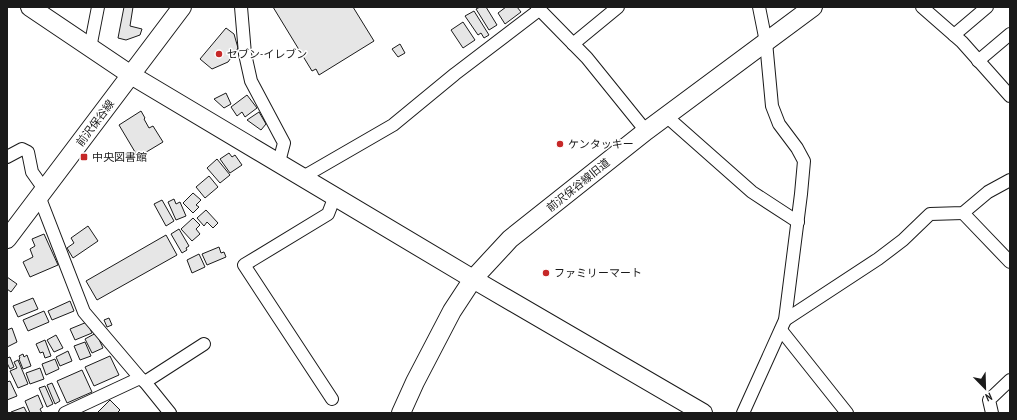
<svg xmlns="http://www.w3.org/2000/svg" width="1017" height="420" viewBox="0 0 1017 420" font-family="'PT Sans Narrow','Noto Sans JP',sans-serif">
  <rect width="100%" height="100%" fill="#fff"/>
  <!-- building -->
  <g fill="#e6e6e6" stroke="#1a1a1a">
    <polygon points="124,7 133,7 130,26 142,29 140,35 126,40 118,38"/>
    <polygon points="273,7 353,7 374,41 319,75 316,69 312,71"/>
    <polygon points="480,7 486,7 497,25 489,30 476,9"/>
    <polygon points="506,7 517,7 521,12 505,24 498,13"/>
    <polygon points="474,11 489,35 484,38 481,33 478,35 465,16"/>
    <polygon points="463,22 475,40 463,48 451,30"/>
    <polygon points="226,28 234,34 238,48 228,62 212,69 200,59"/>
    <polygon points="400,44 405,53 398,57 392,49"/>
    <polygon points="226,93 231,104 224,108 214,99"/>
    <polygon points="247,95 257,108 245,117 242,112 237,116 231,107"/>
    <polygon points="141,111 145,118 144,119 149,128 153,126 163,142 138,157 119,125"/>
    <polygon points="259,112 266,124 261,130 247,120"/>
    <polygon points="229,153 232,157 235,155 242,165 230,173 220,159"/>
    <polygon points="217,159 230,175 220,183 207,168"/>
    <polygon points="209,176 218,187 205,198 196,187"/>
    <polygon points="193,193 201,200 196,205 199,207 193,213 183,203"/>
    <polygon points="174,199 176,204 180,202 186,216 176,220 168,202"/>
    <polygon points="162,200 174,221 166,226 154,204"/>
    <polygon points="206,210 218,223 213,228 207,222 204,226 197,218"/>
    <polygon points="193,218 200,225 196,229 200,234 192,241 181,229"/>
    <polygon points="88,226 98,241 73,258 67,248 74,243 71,238"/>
    <polygon points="179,229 189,246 186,248 187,250 182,253 171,234"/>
    <polygon points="44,234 58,265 30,277 23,262 33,257 30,249 35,246 32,239"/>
    <polygon points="166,235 177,255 97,300 86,281"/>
    <polygon points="219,247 221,253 224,252 226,257 207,265 202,254"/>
    <polygon points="199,254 205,267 192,273 187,260"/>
    <polygon points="7,277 17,284 11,292 7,289"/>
    <polygon points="33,298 38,309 18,317 13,306"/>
    <polygon points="70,301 74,311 52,320 48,311"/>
    <polygon points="44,311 49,322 28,331 23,320"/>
    <polygon points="109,318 112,325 107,327 104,320"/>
    <polygon points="87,322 92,333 75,340 70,329"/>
    <polygon points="12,328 17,342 7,347 7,330"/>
    <polygon points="96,333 103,348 92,353 85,339"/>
    <polygon points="56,335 63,348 54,352 47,340"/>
    <polygon points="45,340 51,356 45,358 43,352 40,353 36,344"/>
    <polygon points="85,342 91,356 80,360 74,346"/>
    <polygon points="68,351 72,361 60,366 56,357"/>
    <polygon points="23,354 24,357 27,355 31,366 23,369 19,359 20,358 19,356"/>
    <polygon points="110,356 119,375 94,386 85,367"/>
    <polygon points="10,357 14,367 10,369 7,363 7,358"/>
    <polygon points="55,359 59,369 46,375 42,364"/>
    <polygon points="18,360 28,384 18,388 10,371 17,368 14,362"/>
    <polygon points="40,368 44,379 30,384 26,373"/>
    <polygon points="82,370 92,392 67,403 57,381"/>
    <polygon points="10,381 17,396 7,400 7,382"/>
    <polygon points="52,383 60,401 55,404 47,385"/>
    <polygon points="45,386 53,404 47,407 39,388"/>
    <polygon points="38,395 43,407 40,409 42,413 30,413 25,401"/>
    <polygon points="110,400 120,410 117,413 97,413"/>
    <polygon points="24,407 27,413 12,413 11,412"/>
  </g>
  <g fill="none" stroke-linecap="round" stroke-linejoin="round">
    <!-- street casing -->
    <g stroke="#1a1a1a" stroke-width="14">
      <g id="street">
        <polyline points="241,7 245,54 251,81 284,143 279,162"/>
        <polyline points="537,7 587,58 646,131"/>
        <polyline points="922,7 962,42 1010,96"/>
        <polyline points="954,35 987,7"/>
        <polyline points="573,44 618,7"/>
        <polyline points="90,48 98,7"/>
        <polyline points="978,61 1010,34"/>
        <polyline points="666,116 752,192 798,222"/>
        <polyline points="7,157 22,149 28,152 32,172 44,189"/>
        <polyline points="303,177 393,125 455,74 539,10"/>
        <polyline points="39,196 84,312 140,378 145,382 170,413"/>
        <polyline points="963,213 1010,262"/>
        <polyline points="785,320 878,259 903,240 930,214 963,213 988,192 1010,180"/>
        <polyline points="781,330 847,413"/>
        <polyline points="145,382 204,344"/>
        <polyline points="332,399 244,265 328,214 335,196"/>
        <polyline points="65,413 140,378"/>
        <polyline points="743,413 785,320 801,194 804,161 797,148 779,124 772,106 766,42 759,7"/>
        <polyline points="992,413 989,400 1010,380"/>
      </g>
    </g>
    <!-- secondary casing -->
    <g stroke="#1a1a1a" stroke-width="20">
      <g id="secondary">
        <polyline points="30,7 131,75 473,279 703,413"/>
        <polyline points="7,239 182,7"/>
        <polyline points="401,413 415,382 452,311 473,279 510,239 646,131 813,7"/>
      </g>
    </g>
    <!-- street -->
    <use href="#street" stroke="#fff" stroke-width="12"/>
    <!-- secondary -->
    <use href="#secondary" stroke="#fff" stroke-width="18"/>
  </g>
  <!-- markers -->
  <g fill="#c62828" stroke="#fff" stroke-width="1.5">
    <circle cx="219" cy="54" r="4"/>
    <circle cx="560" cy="144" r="4"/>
    <rect x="80" y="153" width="8" height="8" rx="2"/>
    <circle cx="546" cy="273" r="4"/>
  </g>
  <g text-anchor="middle" stroke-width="3" stroke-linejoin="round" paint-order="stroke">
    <!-- poi labels -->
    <g font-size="11" fill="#1a1a1a" stroke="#fff" text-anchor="start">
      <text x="227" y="58">セブン-イレブン</text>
      <text x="568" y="148">ケンタッキー</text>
      <text x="92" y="161">中央図書館</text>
      <text x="554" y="277">ファミリーマート</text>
    </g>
    <!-- street labels -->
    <g font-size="11" fill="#1a1a1a" stroke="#fff">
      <text transform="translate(95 123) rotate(-53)" y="4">前沢保谷線</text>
      <text transform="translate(578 185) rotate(-39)" y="4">前沢保谷線旧道</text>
    </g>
  </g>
  <!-- border -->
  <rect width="1017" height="420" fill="none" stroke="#1a1a1a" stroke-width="16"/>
  <!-- north arrow -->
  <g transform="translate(985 388) rotate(157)" stroke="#ffffff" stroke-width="3" paint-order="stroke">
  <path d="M0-3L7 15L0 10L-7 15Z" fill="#1a1a1a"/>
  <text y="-6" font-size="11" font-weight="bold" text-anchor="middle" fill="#1a1a1a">N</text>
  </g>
</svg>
